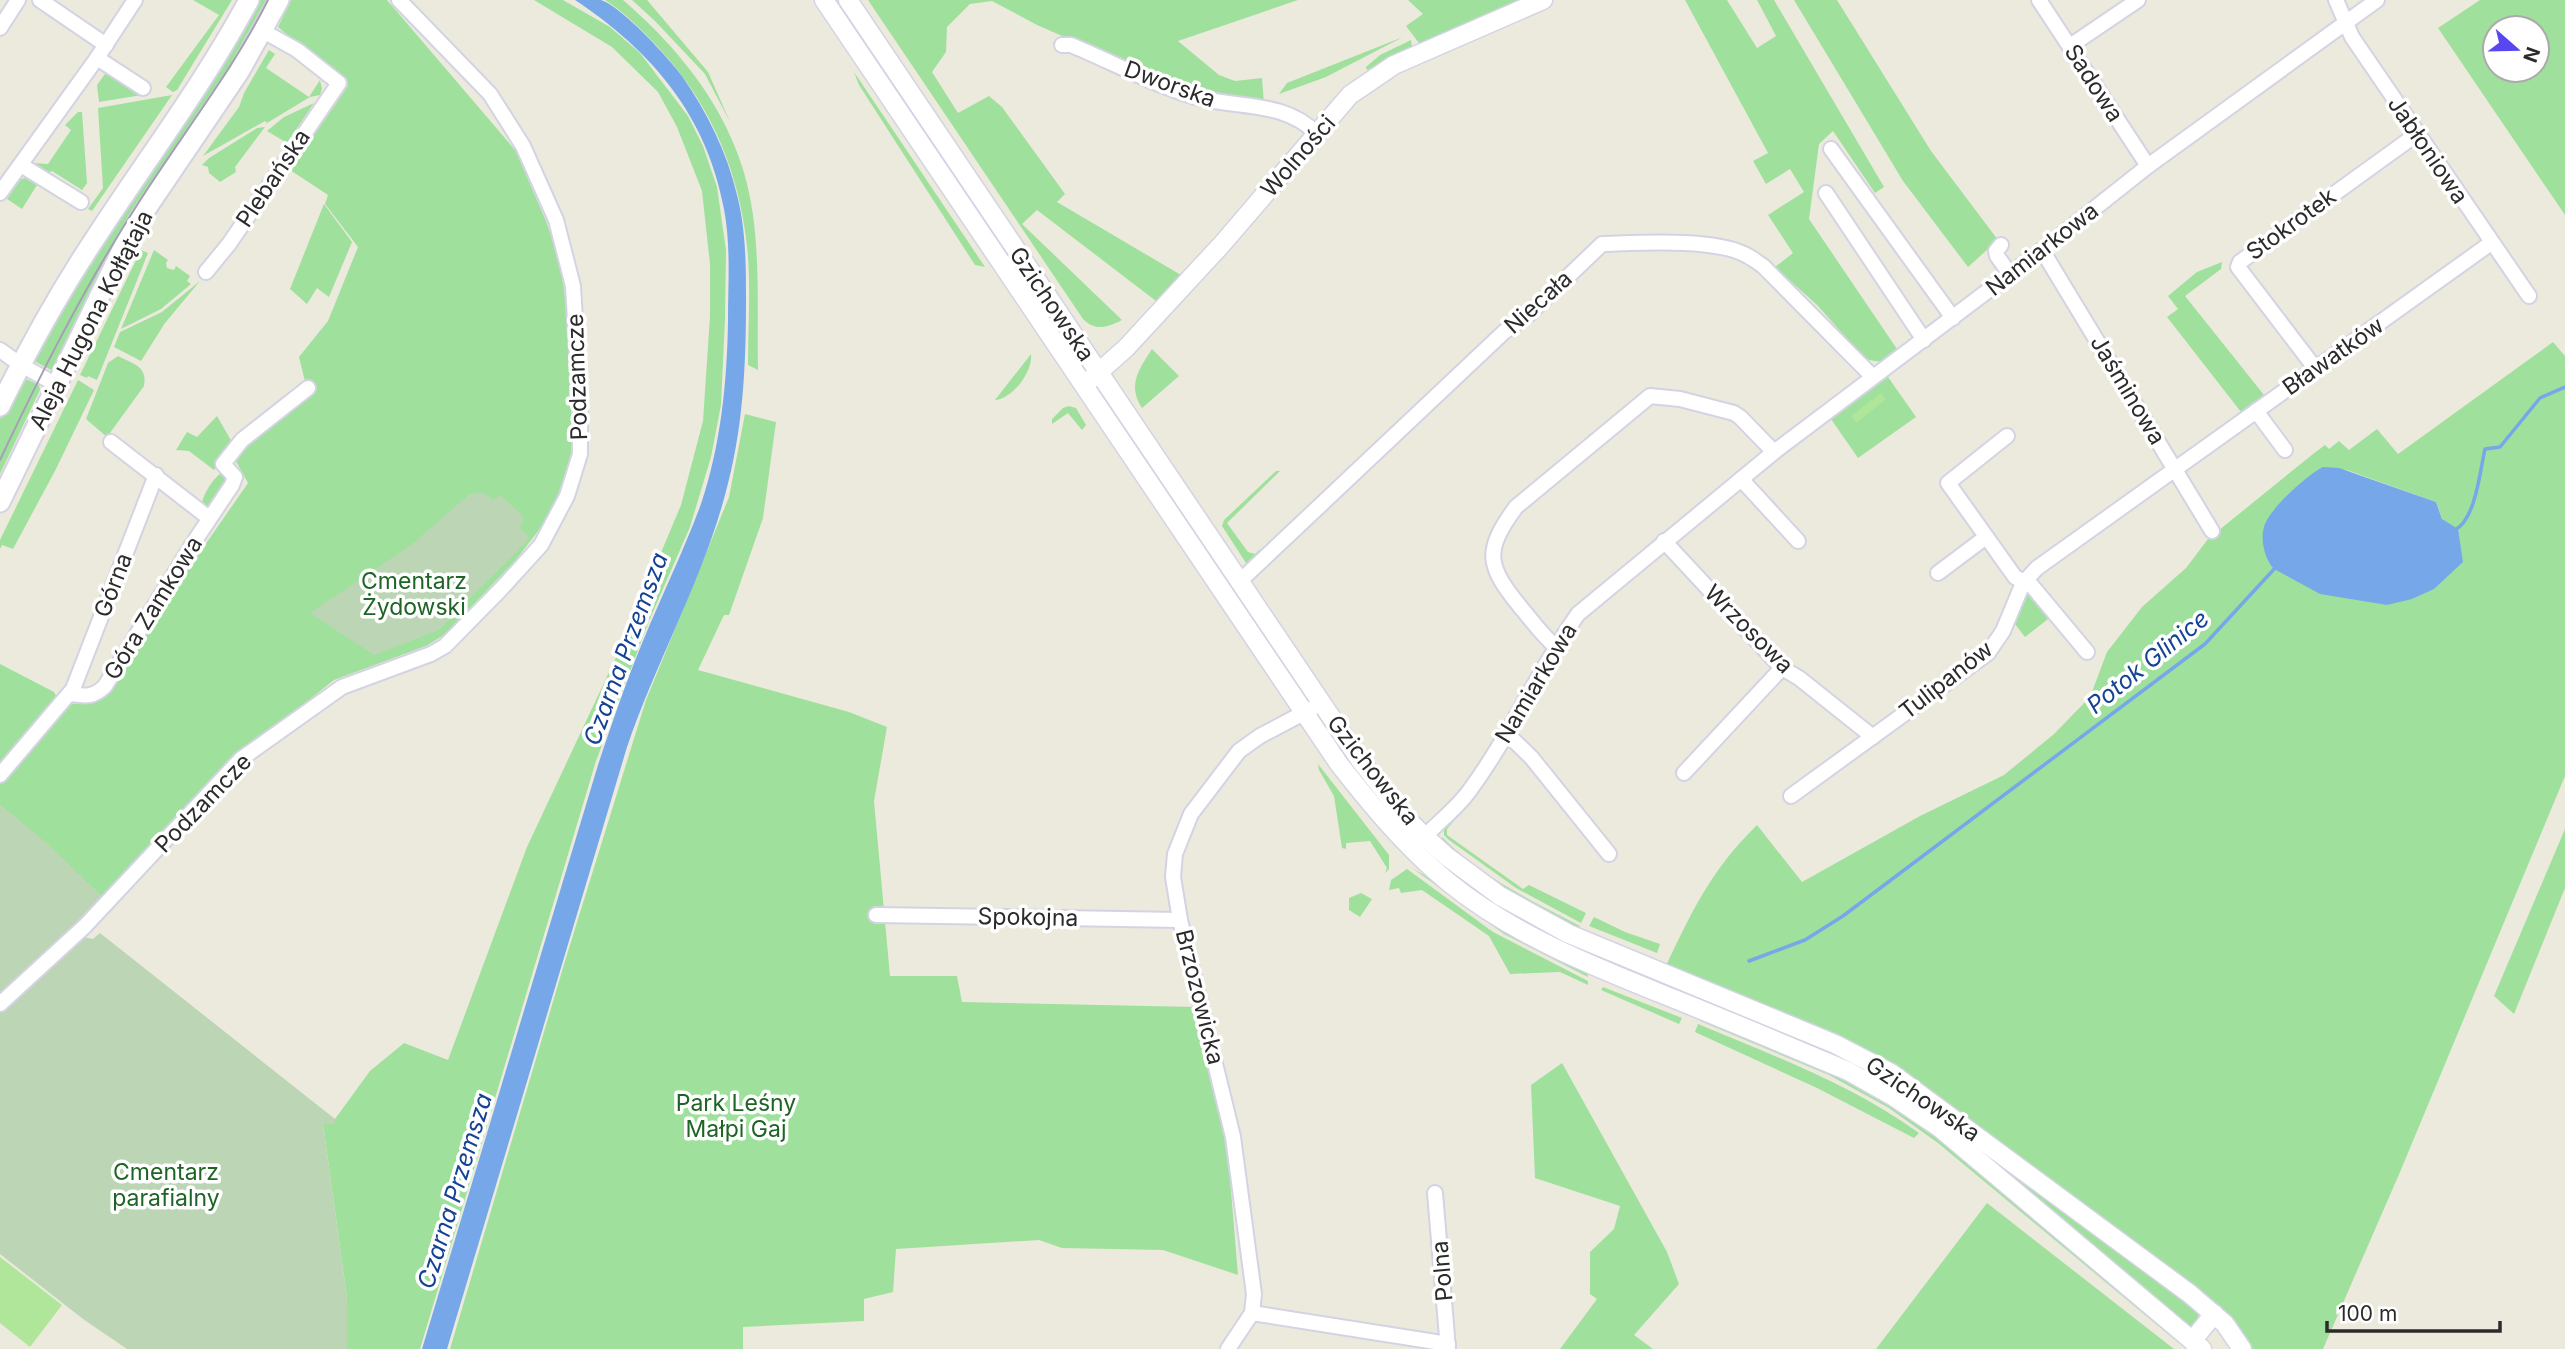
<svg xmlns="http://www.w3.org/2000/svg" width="2565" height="1349" viewBox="0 0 2565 1349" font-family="Inter,sans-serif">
  <rect width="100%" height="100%" fill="#eceadd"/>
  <!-- green -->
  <g fill="#a0e09d" fill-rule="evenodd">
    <polygon points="193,0 232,0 177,90 173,92 166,87 219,15"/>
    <polygon points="256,0 270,0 53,371 34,361 33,353"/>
    <polygon points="291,0 387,0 516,151 546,221 560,260 565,297 576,438 559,504 515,561 444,635 426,646 334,680 222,769 104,899 49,846 0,805 0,781 69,704 96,702 248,483 234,458 306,385 299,357 328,321 358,247 325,204 328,195 290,170 348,86 278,27"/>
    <polygon points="534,0 563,0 610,27 640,53 688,116 703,146 717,187 726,250 725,319 721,405 711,457 690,527 649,621 596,761 420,1349 347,1349 347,1298 323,1124 334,1124 335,1119 370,1071 404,1043 448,1060 527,847 626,636 681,505 703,421 710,316 710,264 702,191 677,127 658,92 612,47"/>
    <path d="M605 0H623C688 56 742 127 753 215 760 266 757 318 758 370L748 365C748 321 752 275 745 231 735 161 706 98 657 46 641 29 625 13 605 0Z"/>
    <polygon points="632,0 647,0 708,72 730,122 705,74 655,21"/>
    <path d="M868 0H1298L1178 41 1219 75 1235 81 1262 78 1264 104 1195 94 1037 25 992 1 970 4 947 27 946 52 932 72 958 113 989 96 1002 107 1065 194 1057 202 1181 275 1156 301 1037 210 1022 224 1122 320C1108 327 1096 332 1083 319Z"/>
    <polygon points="1408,0 1520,0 1419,43 1406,26 1423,14"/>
    <polygon points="1685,0 1727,0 1757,48 1776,36 1757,0 1774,0 1884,187 1875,193 1833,131 1819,144 1809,219 1897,349 1882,362 1869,360 1859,352 1817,305 1775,267 1793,253 1768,215 1804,192 1790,169 1766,184 1753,161 1768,153"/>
    <polygon points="1794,0 1837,0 1931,151 1998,240 1968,267 1903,181"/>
    <path d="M2480 0H2565V215L2438 28ZM2495 28H2537V70H2495Z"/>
    <polygon points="848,15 1041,301 1026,285 847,20"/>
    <polygon points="1403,37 1326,77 1279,94 1287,83"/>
    <polygon points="1411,40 1412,47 1367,70 1366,67 1380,55"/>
    <polygon points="269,50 275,54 266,68 309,97 320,80 322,89 320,95 310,97 267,123 265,121 203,156 239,107 244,93"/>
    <polygon points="854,72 985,267 975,265 859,85"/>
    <polygon points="105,74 144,93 148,94 99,102 97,85"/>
    <polygon points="172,95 92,211 88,209 103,188 98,108"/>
    <polygon points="314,103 287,143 267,131 284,117"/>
    <polygon points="78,112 82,112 87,183 82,190 52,171 42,175 31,163 48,164 71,130 65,125"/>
    <polygon points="265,127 235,167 236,172 220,182 209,173 208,167 202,165 209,158 257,128"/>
    <polygon points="26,178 37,185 22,209 7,199 21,179"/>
    <polygon points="324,204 352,242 329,297 317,288 307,304 290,289"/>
    <polygon points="141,250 148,253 97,380 88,376 87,378 80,375"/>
    <polygon points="154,250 168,260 166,263 167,268 174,270 176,266 190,276 187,281 191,284 161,309 121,329"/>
    <polygon points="2222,262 2221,269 2185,296 2264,395 2241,412 2167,317 2178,309 2168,296 2197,272"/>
    <polygon points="200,281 165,323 141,361 114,347 120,332 162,312"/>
    <path d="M2553 342 2565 356V776L2400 1172 2323 1349H2250L2190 1285 1925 1086 1886 1062 1665 968C1692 911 1711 870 1757 825L1802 882 1920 816 2004 775 2054 734 2090 697 2107 652 2142 607 2186 568 2208 539 2313 454 2325 445 2329 449 2339 441 2349 450 2377 429 2398 454ZM2344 469 2436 502 2443 521Z"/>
    <path d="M1152 349 1179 376 1142 408C1127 385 1139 369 1152 349Z"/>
    <path d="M1031 354C1033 372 1012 399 995 400Z"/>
    <path d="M118 356C133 364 148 366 144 386L107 437 86 419 108 363Z"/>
    <polygon points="1888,377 1916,417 1858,458 1831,419"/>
    <polygon points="26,379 39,385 40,390 0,474 0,419 20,381"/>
    <polygon points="78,380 94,390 56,469 13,549 2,545 0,549 0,540"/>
    <polygon points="1069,406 1076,408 1086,425 1082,430 1068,413 1052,424 1052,419 1063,408"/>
    <polygon points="745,414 776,422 763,518 729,615 724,615 698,670 849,712 887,727 874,801 890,976 957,976 962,1002 1196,1007 1226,1130 1238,1275 1163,1250 1062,1248 1039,1240 896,1249 893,1292 864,1299 864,1321 743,1327 743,1349 450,1349 565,961 646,700 729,497"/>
    <polygon points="217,416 233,444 214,470 189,451 176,450 187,432 197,437"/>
    <polygon points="1276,471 1280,471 1227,523 1248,552 1255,554 1259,550 1261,554 1248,566 1222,526 1224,520"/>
    <path d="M223 472 231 477 210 509H207L202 503C204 492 214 477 223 472Z"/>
    <polygon points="1219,567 1221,567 1304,690 1300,693 1218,570"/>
    <polygon points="2030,591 2052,616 2025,637 2015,624 2021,606"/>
    <polygon points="0,664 54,692 58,699 0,769"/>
    <polygon points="1318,764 1389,855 1389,869 1385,873 1387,868 1370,841 1346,843 1346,849 1342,848 1334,796 1319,770"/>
    <polygon points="1457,815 1458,816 1447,829 1447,835 1523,889 1529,885 1586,913 1581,923 1516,888 1449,840 1444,835 1444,828"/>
    <polygon points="2565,829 2565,888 2514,1014 2494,996"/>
    <path d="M1442 837C1480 876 1532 901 1580 926L1576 931 1481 875 1443 843Z"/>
    <polygon points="1412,868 1587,972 1588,977 1504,934"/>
    <polygon points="1407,869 1493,932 1588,981 1588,985 1560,972 1510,974 1489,936 1422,890 1401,893 1399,888 1389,890 1391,880"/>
    <polygon points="1460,881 1498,905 1819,1044 1879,1073 2196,1308 2198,1311 2198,1320 2189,1327 1940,1121 1560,944 1475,894"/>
    <polygon points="1361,893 1372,899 1360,917 1349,910 1349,898"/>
    <polygon points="1594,917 1625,932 1660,944 1657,953 1589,926"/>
    <polygon points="1603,987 1682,1018 1679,1024 1601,990"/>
    <polygon points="1702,1017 1852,1079 1940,1136 2175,1337 2174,1339 1938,1143 1889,1108 1829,1075 1700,1021"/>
    <path d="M1698 1024C1774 1056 1851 1084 1919 1133L1914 1138 1817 1088 1697 1033 1695 1032Z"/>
    <polygon points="1562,1063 1667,1252 1679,1284 1634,1335 1653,1349 1560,1349 1597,1299 1590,1294 1590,1252 1614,1229 1620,1206 1535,1178 1531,1085"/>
    <polygon points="1987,1203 2174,1349 1876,1349"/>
  </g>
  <!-- cemetery -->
  <g fill="#bbd5b5">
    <polygon points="471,493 485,494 493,500 500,495 524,517 520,528 530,538 439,630 374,655 310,613 411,545"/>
    <polygon points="0,805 49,845 104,899 0,997"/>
    <polygon points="100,933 335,1119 335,1124 323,1124 347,1298 347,1349 127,1349 83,1319 0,1254 0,1010 7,1003 10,1005 83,937 93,939"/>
  </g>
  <!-- pitch -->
  <g fill="#afe699">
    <polygon points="1881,393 1886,399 1856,423 1851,416"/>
    <polygon points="0,1257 62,1305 30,1347 0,1323"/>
  </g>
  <!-- water -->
  <g fill="#76a8e9">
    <path d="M575 0C582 0 594 0 601 0 621 6 669 58 682 76 707 112 727 152 737 195 746 230 746 265 746 301 746 367 743 431 725 495 702 581 656 662 627 747L447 1349H422L598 765C612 723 626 682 643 641 662 595 684 550 701 504 721 445 727 382 728 321 728 284 731 246 724 209 707 116 652 51 575 0Z"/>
    <path d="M2323 467 2339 468 2436 502 2442 519 2458 529 2463 562 2434 589 2412 599 2387 605 2320 594 2274 569C2265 560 2260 540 2264 527 2268 510 2307 475 2323 467Z"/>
  </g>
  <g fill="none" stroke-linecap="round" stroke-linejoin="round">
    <!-- stream -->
    <g stroke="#76a8e9" stroke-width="3.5">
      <path d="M2455 530C2476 519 2480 470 2485 449L2500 447 2540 398 2565 387"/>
      <polyline points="1749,961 1805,940 1843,916 2205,644 2276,567"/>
    </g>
    <!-- minor casing -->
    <g stroke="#d4d3e3" stroke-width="18">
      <g id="minor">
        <polyline points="40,0 106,45"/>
        <polyline points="2039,0 2148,166"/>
        <polyline points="2336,0 2352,37 2529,296"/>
        <polyline points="0,28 18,0"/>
        <path d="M1062 45H1071C1110 61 1156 86 1196 97 1238 109 1284 100 1317 134"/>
        <polyline points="2070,46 2138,0"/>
        <polyline points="97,58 143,88"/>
        <polyline points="1831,149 1953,318"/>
        <polyline points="21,165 81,202"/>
        <polyline points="0,193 97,58 135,0"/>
        <polyline points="1826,193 1924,340"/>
        <polyline points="2001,245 1996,251 1997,256 2010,274"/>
        <polyline points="2042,250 2212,531"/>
        <polyline points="206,272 229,244 339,83 297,50 263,31"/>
        <polyline points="0,350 21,365 57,385"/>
        <polyline points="2315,368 2238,267 2240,262 2417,134"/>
        <polyline points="2256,411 2285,450"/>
        <polyline points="2007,436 1948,483 2015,577 2032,586 2087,652"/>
        <polyline points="111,442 209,518"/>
        <polyline points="1741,479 1798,541"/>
        <polyline points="1664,541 1782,668 1799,678 1873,737"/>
        <polyline points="1938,573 1986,537"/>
        <path d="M1240 581 1504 332 1528 315 1602 244C1639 243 1711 238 1744 254 1751 257 1757 262 1763 266L1873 377"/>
        <path d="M1555 646C1543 636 1533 622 1522 609 1488 567 1482 553 1516 507L1650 396 1680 399 1734 413 1740 417 1774 452"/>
        <path d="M70 694C85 696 93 698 105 686L194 542 232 485 235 477 223 464 242 440 308 388"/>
        <polyline points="1507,734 1531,757 1609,854"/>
        <polyline points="1684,773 1782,668"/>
        <polyline points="0,775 73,689 156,475"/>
        <polyline points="1791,796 1988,653 2003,631 2023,583 2037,568 2491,243"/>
        <path d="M1418 844C1434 825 1456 810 1470 790 1511 734 1538 671 1578 614L1774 452 2042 250 2148 166 2377 0"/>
        <polyline points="876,915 1180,920"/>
        <polyline points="0,1004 85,926 241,759 342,687 431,654 445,646 502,588 541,545 567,496 580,454 580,403 573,286 556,220 523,146 490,94 399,0"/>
        <polyline points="1435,1193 1448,1349"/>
        <polyline points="1252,1313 1448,1344"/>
        <polyline points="1228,1349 1252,1313 1254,1294 1233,1137 1180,920 1173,877 1175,854 1191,814 1239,751 1260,736 1313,708"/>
      </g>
    </g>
    <!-- tertiary casing -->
    <g stroke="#d4d3e3" stroke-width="21">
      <g id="tertiary">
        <path d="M824 0 1339 764C1372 806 1406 847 1447 881 1514 936 1597 968 1677 1000 1734 1023 1791 1047 1848 1071L1894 1097 1940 1128 2202 1349"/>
        <polyline points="848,0 1360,760 1403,815 1424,836 1446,856 1500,896 1569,934 1835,1044 1891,1073 2190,1294 2225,1324 2242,1349"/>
        <polyline points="1090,380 1126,348 1223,243 1350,95 1394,65 1543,0"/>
        <polyline points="2192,1341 2214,1314"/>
      </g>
    </g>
    <!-- secondary casing -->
    <g stroke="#d4d3e3" stroke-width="23">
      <g id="secondary">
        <path d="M0 406C29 347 61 289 98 234 149 156 205 82 249 0"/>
        <polyline points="0,502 124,246 142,215 239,72 279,0"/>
      </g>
    </g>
    <!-- minor -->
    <use href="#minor" stroke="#fff" stroke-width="14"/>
    <!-- tertiary -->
    <use href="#tertiary" stroke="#fff" stroke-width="18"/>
    <!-- secondary -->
    <use href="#secondary" stroke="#fff" stroke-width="19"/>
    <!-- tram -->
    <path stroke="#a3a0b4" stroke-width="2" d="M0 460C42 371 86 284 139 202 182 134 232 72 268 0"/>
  </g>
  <g text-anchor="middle" stroke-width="7" stroke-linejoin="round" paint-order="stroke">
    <!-- street labels -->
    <g font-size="23" fill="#2b2b2b" stroke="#fff">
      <text transform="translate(2094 83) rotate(57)" y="8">Sadowa</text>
      <text transform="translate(1170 84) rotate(20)" y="8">Dworska</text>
      <text transform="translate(2428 150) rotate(56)" y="8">Jabłoniowa</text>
      <text transform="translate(1298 156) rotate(-49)" y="8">Wolności</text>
      <text transform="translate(273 178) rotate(-56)" y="8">Plebańska</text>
      <text transform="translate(2291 224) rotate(-36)" y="8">Stokrotek</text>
      <text transform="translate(2042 249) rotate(-38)" y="8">Namiarkowa</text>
      <text transform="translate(1538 302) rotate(-42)" y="8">Niecała</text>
      <text transform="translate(1052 304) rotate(56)" y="8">Gzichowska</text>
      <text transform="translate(91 320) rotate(-63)" y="8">Aleja Hugona Kołłątaja</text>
      <text transform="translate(2333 356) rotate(-35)" y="8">Bławatków</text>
      <text transform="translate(577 377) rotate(-92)" y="8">Podzamcze</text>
      <text transform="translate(2128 390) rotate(59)" y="8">Jaśminowa</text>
      <text transform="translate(113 585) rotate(-69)" y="8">Górna</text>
      <text transform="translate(153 608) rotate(-58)" y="8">Góra Zamkowa</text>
      <text transform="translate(1749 629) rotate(45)" y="8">Wrzosowa</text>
      <text transform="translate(1946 680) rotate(-38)" y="8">Tulipanów</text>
      <text transform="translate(1536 683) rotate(-59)" y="8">Namiarkowa</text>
      <text transform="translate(1373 770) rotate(52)" y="8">Gzichowska</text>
      <text transform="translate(203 803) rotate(-46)" y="8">Podzamcze</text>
      <text transform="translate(1028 917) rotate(1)" y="8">Spokojna</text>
      <text transform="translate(1200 997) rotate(76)" y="8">Brzozowicka</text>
      <text transform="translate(1923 1099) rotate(34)" y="8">Gzichowska</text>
      <text transform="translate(1442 1271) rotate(-95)" y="8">Polna</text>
    </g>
    <!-- park labels -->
    <g font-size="23" fill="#1e6424" stroke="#fff">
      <text x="414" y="589">Cmentarz<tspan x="414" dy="26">Żydowski</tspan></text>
      <text x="736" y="1111">Park Leśny<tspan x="736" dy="26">Małpi Gaj</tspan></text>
      <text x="166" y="1180">Cmentarz<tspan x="166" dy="26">parafialny</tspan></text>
    </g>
    <!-- water labels -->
    <g font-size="24" font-style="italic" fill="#144295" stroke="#fff">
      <text transform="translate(626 649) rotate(-70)" y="8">Czarna Przemsza</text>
      <text transform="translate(2148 662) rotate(-39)" y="8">Potok Glinice</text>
      <text transform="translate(455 1191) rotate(-73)" y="8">Czarna Przemsza</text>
    </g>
  </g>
  <!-- north arrow -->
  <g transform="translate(2516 49) rotate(110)"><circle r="33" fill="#ffffff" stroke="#aaaaaa" stroke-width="2"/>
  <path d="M0-5L12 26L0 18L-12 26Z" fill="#5846f1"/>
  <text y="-10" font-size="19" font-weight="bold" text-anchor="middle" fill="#2b2b2b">N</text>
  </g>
  <!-- scale -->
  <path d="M2327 1321v10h173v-10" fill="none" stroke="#2b2b2b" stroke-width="3.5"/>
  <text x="2338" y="1321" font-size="21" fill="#2b2b2b" stroke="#ffffff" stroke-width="5" paint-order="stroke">100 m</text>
</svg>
